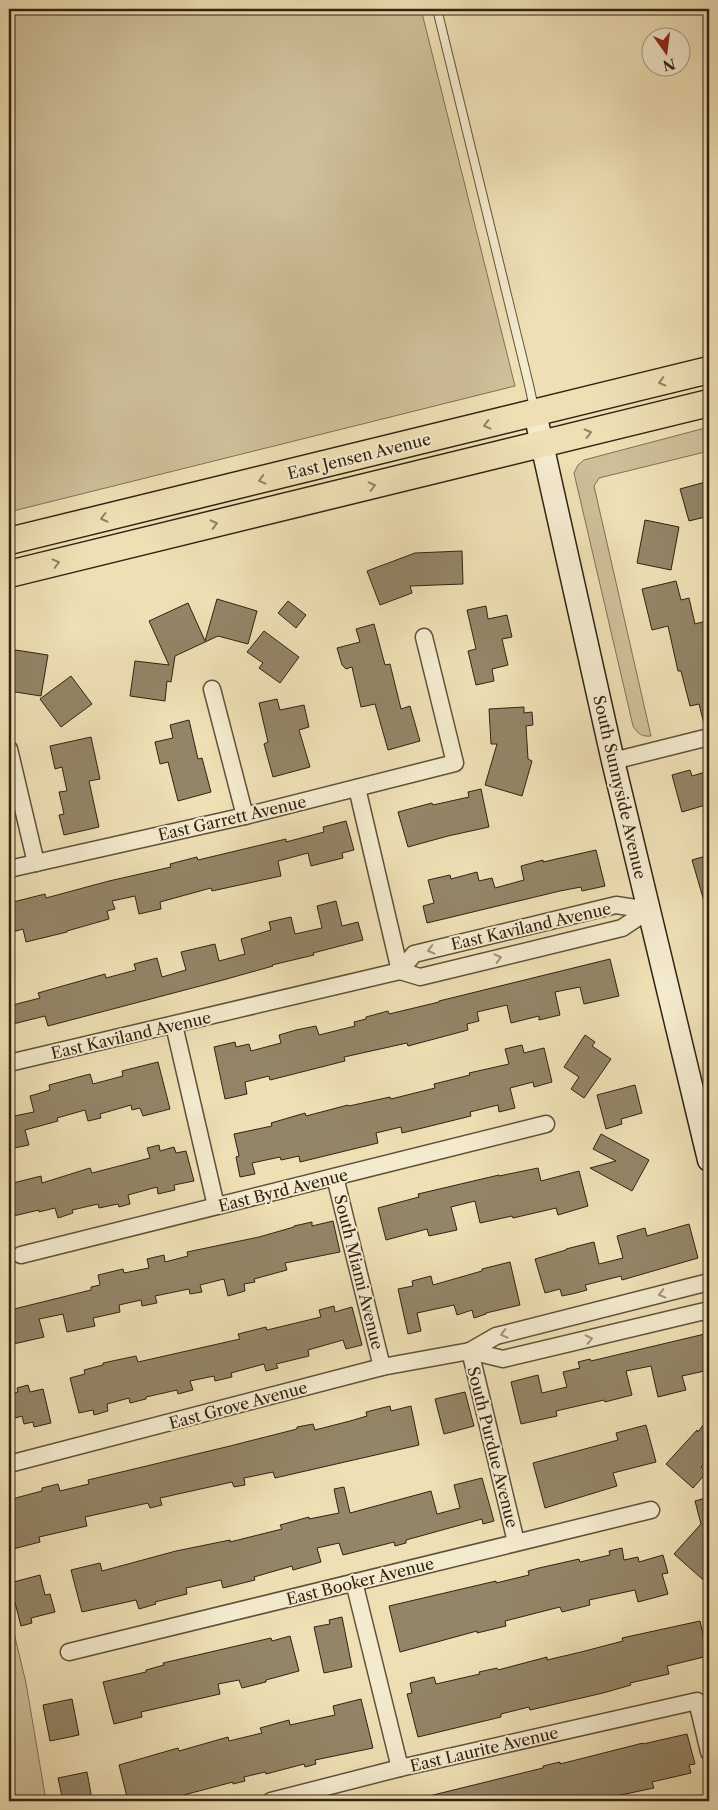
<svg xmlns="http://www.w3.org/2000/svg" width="718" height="1810" viewBox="0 0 718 1810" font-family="'Libre Caslon Text',serif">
  <rect width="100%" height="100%" fill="#eedfb4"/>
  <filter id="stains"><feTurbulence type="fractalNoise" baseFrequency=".004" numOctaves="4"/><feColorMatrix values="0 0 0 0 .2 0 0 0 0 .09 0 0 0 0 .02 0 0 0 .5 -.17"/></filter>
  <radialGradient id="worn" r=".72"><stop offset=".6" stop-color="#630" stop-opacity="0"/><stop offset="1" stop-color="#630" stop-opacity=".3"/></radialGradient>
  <!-- green -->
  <g fill="#cebf99" stroke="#807156">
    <polygon points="9,9 421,9 515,386 9,512"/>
    <path d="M709 427V451L599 478 594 486 651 736C642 737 638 734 633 726L574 473 578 465 584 460Z"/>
    <polygon points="9,1612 26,1683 46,1801 9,1801"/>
  </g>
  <!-- building -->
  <g fill="#938567" stroke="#312313">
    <polygon points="709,481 709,516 689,521 680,489"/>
    <polygon points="645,520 679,527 671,570 637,563"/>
    <polygon points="462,551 463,584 410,586 412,593 380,605 367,571 415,553"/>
    <polygon points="676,581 681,600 689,598 695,624 706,621 709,637 709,644 705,644 709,664 704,665 709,687 709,727 705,728 699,704 690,706 681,671 678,671 668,626 652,630 642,589"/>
    <polygon points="217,599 257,611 248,644 218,636 175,656 171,682 167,681 165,701 130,696 135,661 169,665 149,621 188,603 205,641"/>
    <polygon points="288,601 306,615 296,628 278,613"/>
    <polygon points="486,606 488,619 507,615 512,637 502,639 508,665 492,669 494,681 476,685 468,651 476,649 467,610"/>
    <polygon points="374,624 385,665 390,664 401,709 410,706 420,741 388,750 375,704 361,707 352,667 346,669 342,665 337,648 360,642 356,629"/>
    <polygon points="264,631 299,657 280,683 259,668 263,663 247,652"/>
    <polygon points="9,649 48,655 41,696 9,691"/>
    <polygon points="71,676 92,704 61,727 40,699"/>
    <polygon points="277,699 280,710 304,705 309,727 299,730 310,767 273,777 264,744 268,742 259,703"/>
    <polygon points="524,707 524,713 532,712 533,725 526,726 528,759 532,761 522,796 485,785 497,744 491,744 489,709"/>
    <polygon points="189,720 198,759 202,758 211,792 178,801 168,762 160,764 155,742 173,738 170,725"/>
    <polygon points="91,737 100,779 89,781 99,827 64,835 59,815 64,814 59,792 67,791 62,767 55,769 50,746"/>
    <polygon points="690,770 692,776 709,771 709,804 682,812 672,775"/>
    <polygon points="481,789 489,827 448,836 408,847 398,812 432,803 433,805 469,797 468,792"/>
    <polygon points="346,821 354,850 342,853 343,858 311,866 308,853 278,861 281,876 212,891 211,888 160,902 161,909 139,914 135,896 112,901 115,909 107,911 109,919 67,931 67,932 26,942 23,929 9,933 9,903 45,894 46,898 109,881 171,867 170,864 197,857 198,860 286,839 286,842 324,832 323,827"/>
    <polygon points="596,850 605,886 582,891 581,887 560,891 427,923 423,906 434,903 428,880 450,875 451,879 477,872 479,881 492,878 495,888 524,880 521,866 543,860 543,862"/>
    <polygon points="706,856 709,864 709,907 706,908 692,860"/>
    <polygon points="336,901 342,926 358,922 363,940 313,953 314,955 272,965 273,966 223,980 48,1026 45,1016 9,1025 9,1006 40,998 38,993 105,974 106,978 136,970 134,964 157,958 162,977 186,970 181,952 215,944 219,961 245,954 241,939 271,930 269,922 291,917 295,934 322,928 317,906"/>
    <polygon points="610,959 619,996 584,1004 580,987 555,992 560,1015 539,1020 539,1016 511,1023 507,1005 477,1012 479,1021 467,1024 468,1030 408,1046 407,1043 344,1057 345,1061 270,1080 269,1076 245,1082 247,1094 225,1099 214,1047 235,1042 236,1047 249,1044 251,1051 281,1043 279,1035 296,1030 316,1026 319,1035 355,1026 354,1022 366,1019 366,1017 388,1011 389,1014 439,1002 439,1001"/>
    <polygon points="585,1035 595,1042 592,1046 611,1059 584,1098 571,1089 579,1077 564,1067"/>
    <polygon points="522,1045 524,1053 544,1048 552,1082 534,1087 533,1082 510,1088 515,1108 499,1112 498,1105 470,1112 471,1116 402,1133 401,1127 376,1133 378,1143 300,1162 299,1156 281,1160 280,1157 252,1163 255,1174 240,1177 236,1157 239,1156 234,1134 272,1126 271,1123 305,1113 306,1116 348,1105 349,1106 390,1097 391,1099 435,1088 434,1084 470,1075 469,1073 509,1064 505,1049"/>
    <polygon points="158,1062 170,1109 143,1116 140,1108 132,1110 131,1105 100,1114 101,1118 88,1121 85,1110 57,1118 58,1121 25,1130 29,1145 9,1149 9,1117 34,1112 30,1096 50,1090 49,1085 90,1074 93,1084 123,1076 122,1071"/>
    <polygon points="635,1085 642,1113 621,1119 622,1124 606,1129 597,1095"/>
    <polygon points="601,1134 649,1160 632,1191 590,1168 616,1161 593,1149"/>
    <polygon points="159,1145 160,1151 174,1147 176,1153 186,1151 194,1181 174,1185 175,1190 158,1194 157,1187 128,1195 130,1204 119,1207 118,1204 99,1208 98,1204 72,1210 73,1213 58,1218 55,1208 39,1212 39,1210 9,1217 9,1184 41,1176 42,1183 90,1168 92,1173 150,1158 147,1148"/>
    <polygon points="538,1168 541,1181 579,1171 588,1206 558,1215 556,1208 513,1218 512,1216 480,1223 475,1201 451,1207 457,1230 429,1236 427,1229 386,1240 378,1208 419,1197 418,1194 499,1175 499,1176"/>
    <polygon points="333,1221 340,1252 285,1263 287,1270 254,1279 255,1282 244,1284 245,1291 228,1296 224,1279 200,1285 202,1292 190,1294 189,1289 155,1296 157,1303 142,1306 141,1300 119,1305 120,1312 93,1318 95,1326 67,1332 63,1314 39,1319 44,1337 9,1345 9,1320 12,1319 10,1310 91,1290 91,1287 100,1285 98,1275 123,1269 124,1273 149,1268 147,1259 164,1255 165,1262 188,1256 187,1252 259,1237 294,1227 294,1226 312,1222 312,1226"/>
    <polygon points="689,1224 698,1258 622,1280 621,1276 585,1285 587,1290 576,1293 562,1296 560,1289 545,1293 535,1259 566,1250 566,1249 594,1242 599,1264 623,1258 617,1236 645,1228 647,1236"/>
    <polygon points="510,1262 520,1305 486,1313 486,1314 474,1318 472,1310 457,1315 454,1305 417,1313 421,1331 408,1334 398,1289 413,1286 412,1281 431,1276 433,1285 482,1271 482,1269"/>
    <polygon points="334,1306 335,1312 352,1307 362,1345 346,1349 343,1340 308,1350 309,1356 276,1364 278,1368 266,1371 264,1364 231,1373 232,1377 215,1381 214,1376 190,1381 193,1390 178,1394 177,1390 146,1397 146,1399 130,1403 129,1398 107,1404 108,1411 94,1415 93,1410 79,1413 70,1378 85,1374 84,1370 103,1365 103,1363 136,1356 138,1362 240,1339 238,1334 266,1327 267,1330 321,1317 319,1310"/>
    <polygon points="709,1333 709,1370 682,1376 686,1390 658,1397 651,1366 626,1371 632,1395 605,1402 604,1400 556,1411 557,1416 521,1424 511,1382 538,1375 542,1393 567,1387 563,1372 580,1368 578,1362 590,1359 591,1361"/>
    <polygon points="28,1385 30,1392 43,1389 51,1423 34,1427 33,1422 24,1424 22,1416 12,1419 9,1406 9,1394 18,1392 17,1388"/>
    <polygon points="465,1392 474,1426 444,1434 435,1399"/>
    <polygon points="390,1406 391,1411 411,1406 419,1445 275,1478 273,1472 244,1478 245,1485 234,1487 232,1482 160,1498 162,1505 150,1508 148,1503 85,1517 87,1526 39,1537 40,1542 9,1550 9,1504 13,1503 12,1499 42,1491 42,1488 58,1484 60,1491 89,1484 88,1480 230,1446 297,1429 297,1427 313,1424 315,1430 350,1421 367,1416 366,1412"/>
    <polygon points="709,1417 709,1458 701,1467 707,1472 693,1488 666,1464 697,1430 698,1432"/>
    <polygon points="646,1425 656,1462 613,1473 617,1486 545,1508 533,1463 618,1440 616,1433"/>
    <polygon points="482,1478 494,1521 483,1524 482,1519 406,1540 406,1543 395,1546 394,1542 343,1555 339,1543 317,1548 321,1562 293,1570 292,1566 254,1577 255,1580 223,1588 221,1580 186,1588 187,1594 155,1602 156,1604 139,1609 136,1600 82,1612 71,1570 100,1563 102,1571 176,1551 230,1540 230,1542 282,1529 280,1525 309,1517 309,1519 339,1513 334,1489 344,1487 350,1513 431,1491 437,1514 460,1508 454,1485"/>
    <polygon points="709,1497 709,1585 674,1554 701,1524 695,1501"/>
    <polygon points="622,1548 624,1560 638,1557 639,1562 663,1555 668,1573 662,1574 668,1594 638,1602 635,1590 589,1600 590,1605 562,1612 560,1607 505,1621 506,1626 477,1633 477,1631 400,1652 389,1606 496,1581 496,1583 529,1575 528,1571 539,1568 579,1559 580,1562 610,1555 609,1551"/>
    <polygon points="40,1575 45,1595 50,1594 55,1612 31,1618 32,1623 21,1626 10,1583"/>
    <polygon points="342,1617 352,1667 324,1673 314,1627 330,1624 329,1620"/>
    <polygon points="700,1621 708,1656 667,1666 669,1674 630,1683 631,1685 603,1693 530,1710 529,1707 501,1714 501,1717 418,1737 407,1694 412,1693 410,1683 434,1677 436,1684 480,1674 479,1672 497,1668 498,1670 547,1657 547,1660 581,1652 623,1641 622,1638"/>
    <polygon points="290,1636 299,1671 266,1680 266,1682 242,1688 239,1680 218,1684 220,1694 141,1712 142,1717 114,1724 103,1682 146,1672 146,1670 164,1665 163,1663 271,1638 272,1641"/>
    <polygon points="72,1699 79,1735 50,1741 43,1705"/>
    <polygon points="361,1699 373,1748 315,1760 316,1764 305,1767 304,1764 266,1774 265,1772 244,1777 245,1781 233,1784 233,1782 161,1801 128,1801 119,1765 178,1748 179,1751 228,1737 229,1741 262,1733 260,1728 289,1720 290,1725 335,1715 333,1706"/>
    <polygon points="687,1734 695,1764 689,1765 691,1773 652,1782 654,1788 592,1801 551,1801 550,1797 534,1801 425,1801 425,1797 543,1768 543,1766 560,1762 560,1764 643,1743 643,1744"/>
    <polygon points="87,1772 92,1799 82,1801 63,1801 58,1778"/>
  </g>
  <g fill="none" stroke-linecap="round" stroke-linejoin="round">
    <!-- lane casing -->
    <g stroke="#60523b" stroke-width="10">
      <polyline id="lane" points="437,9 529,385 534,408"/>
    </g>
    <!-- street casing -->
    <g stroke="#60523b" stroke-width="19">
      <g id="street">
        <polyline points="212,689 245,816"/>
        <polyline points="9,749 36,863"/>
        <polyline points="613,761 709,737"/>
        <polyline points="357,788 400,971"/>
        <polyline points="9,869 245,816 455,763 424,637"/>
        <polyline points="400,971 414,954 616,905 649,910"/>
        <polyline points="174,1025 216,1206"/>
        <polyline points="9,1063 400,971 420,977 622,928 649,910"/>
        <polyline points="335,1177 382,1367"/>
        <polyline points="21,1255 546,1124"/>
        <polyline points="709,1282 496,1336 470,1351 503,1359 709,1310"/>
        <polyline points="9,1464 382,1367 470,1351 516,1542"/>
        <polyline points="354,1582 400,1768"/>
        <polyline points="69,1652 651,1510"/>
        <polyline points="271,1801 400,1768 697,1701 709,1752"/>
      </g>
    </g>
    <!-- secondary casing -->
    <g stroke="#312313" stroke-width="25">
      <polyline id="secondary" points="535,413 613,761 709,1160"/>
    </g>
    <!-- primary casing -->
    <g stroke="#312313" stroke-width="29">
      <g id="primary">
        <polyline points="9,541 709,370"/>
        <polyline points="9,574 709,403"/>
      </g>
    </g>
    <!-- lane -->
    <use href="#lane" stroke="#f4eace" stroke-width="8"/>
    <!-- street -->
    <use href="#street" stroke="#f4eace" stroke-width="16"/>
    <!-- secondary -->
    <use href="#secondary" stroke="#f4eace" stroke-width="22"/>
    <!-- primary -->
    <use href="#primary" stroke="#eedfb4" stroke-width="26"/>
  </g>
  <!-- one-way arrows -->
  <defs><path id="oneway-chevron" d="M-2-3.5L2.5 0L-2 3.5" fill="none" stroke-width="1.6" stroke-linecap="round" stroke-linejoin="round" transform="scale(1.25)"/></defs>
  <g stroke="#908164">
    <use href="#oneway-chevron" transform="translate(662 382) rotate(166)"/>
    <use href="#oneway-chevron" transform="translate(487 425) rotate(166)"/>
    <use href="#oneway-chevron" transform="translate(588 433) rotate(-14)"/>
    <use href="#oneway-chevron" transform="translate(262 480) rotate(166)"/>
    <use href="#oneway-chevron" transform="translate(372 486) rotate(-14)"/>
    <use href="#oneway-chevron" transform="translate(104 518) rotate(166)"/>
    <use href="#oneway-chevron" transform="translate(214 524) rotate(-14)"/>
    <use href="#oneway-chevron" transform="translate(56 563) rotate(-14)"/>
  </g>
  <g stroke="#9c907a">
    <use href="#oneway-chevron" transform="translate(431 950) rotate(166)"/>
    <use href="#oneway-chevron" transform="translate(498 958) rotate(-14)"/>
    <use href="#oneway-chevron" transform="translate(662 1294) rotate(166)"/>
    <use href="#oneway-chevron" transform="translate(504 1334) rotate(165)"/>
    <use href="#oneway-chevron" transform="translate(589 1339) rotate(-13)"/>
  </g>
  <g text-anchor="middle" stroke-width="4" stroke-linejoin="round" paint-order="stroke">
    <!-- street labels -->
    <g font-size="16" fill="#312313" stroke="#f4eace">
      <text transform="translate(359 456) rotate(-14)" y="6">East Jensen Avenue</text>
      <text transform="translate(620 787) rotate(77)" y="6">South Sunnyside Avenue</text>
      <text transform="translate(232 818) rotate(-13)" y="6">East Garrett Avenue</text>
      <text transform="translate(531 926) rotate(-13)" y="6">East Kaviland Avenue</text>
      <text transform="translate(131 1035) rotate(-13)" y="6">East Kaviland Avenue</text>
      <text transform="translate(283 1190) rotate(-14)" y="6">East Byrd Avenue</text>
      <text transform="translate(359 1272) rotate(76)" y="6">South Miami Avenue</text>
      <text transform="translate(238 1405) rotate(-15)" y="6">East Grove Avenue</text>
      <text transform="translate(493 1447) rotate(76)" y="6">South Purdue Avenue</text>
      <text transform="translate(360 1581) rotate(-14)" y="6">East Booker Avenue</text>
      <text transform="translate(484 1749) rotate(-13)" y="6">East Laurite Avenue</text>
    </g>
  </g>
  <!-- margin -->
  <rect width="718" height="1810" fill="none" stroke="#eedfb4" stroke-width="30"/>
  <rect x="10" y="10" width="698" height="1790" fill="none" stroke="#312313" stroke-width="2.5"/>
  <rect x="15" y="15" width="688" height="1780" fill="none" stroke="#312313"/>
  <!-- north arrow -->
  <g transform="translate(666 52) rotate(166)"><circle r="24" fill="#f4eace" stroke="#a69a83"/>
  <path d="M0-4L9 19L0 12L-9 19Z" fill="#8f2418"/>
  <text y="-8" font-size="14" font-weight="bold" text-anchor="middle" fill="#312313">N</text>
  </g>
  <rect width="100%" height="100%" filter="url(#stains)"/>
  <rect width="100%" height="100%" fill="url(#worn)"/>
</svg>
